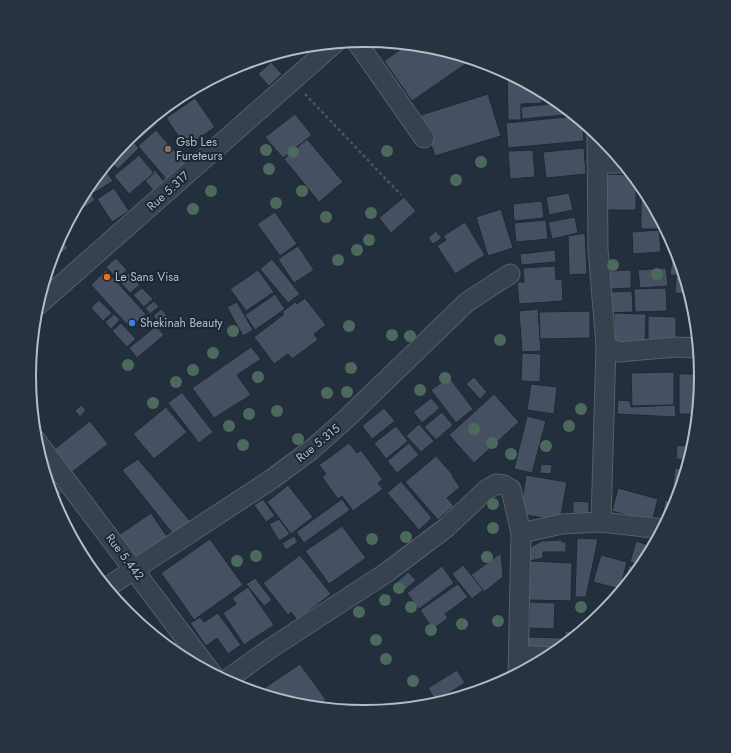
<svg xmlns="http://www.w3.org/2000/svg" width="731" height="753" viewBox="0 0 731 753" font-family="Jost,sans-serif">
  <rect width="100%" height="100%" fill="#242f3e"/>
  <!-- building -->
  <g fill="#455162" stroke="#1f2835">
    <polygon points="408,44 431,47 473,59 412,101 384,61"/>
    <polygon points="271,62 282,74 269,86 258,74"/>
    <polygon points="507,72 542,91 542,103 521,104 521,120 508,120"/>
    <polygon points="190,90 193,94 167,114 163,109 179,97"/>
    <polygon points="488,94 501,136 435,156 421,115"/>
    <polygon points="195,98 215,127 186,147 166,118"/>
    <polygon points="560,103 574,114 522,119 521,107"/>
    <polygon points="295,114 312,135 283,158 265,137"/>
    <polygon points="576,116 582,121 584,141 508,148 506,123"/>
    <polygon points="152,119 157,124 140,139 134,133"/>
    <polygon points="156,130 186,164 167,180 138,146"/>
    <polygon points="129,137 139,148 118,169 109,161"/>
    <polygon points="307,139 343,182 319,202 284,159"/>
    <polygon points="604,139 619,157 604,159"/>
    <polygon points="584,148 586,174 546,178 543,152"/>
    <polygon points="533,150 535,177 510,179 508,151"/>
    <polygon points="139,155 154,173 129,194 114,176"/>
    <polygon points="104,168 113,181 94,193 89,186"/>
    <polygon points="155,170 165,183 155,192 145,181 154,173 153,172"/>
    <polygon points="606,174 633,175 636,178 636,210 605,210"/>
    <polygon points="641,184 645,190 661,219 661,229 641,229"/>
    <polygon points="87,188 95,200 72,216 86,189"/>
    <polygon points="114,188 129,211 112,222 97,199"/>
    <polygon points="569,193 573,210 549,215 546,197"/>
    <polygon points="404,197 416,211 391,233 379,218"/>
    <polygon points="542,201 544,218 514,221 513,204"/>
    <polygon points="501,209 513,248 488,256 476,217"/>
    <polygon points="275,212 297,244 280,256 257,224"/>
    <polygon points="575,217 578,233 552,239 548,222"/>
    <polygon points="546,220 548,239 516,242 514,223"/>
    <polygon points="465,222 485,255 455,274 437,246 446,240 443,236"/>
    <polygon points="659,230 661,252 633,254 632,232"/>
    <polygon points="436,231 442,238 433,244 428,238"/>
    <polygon points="585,233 587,274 569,275 568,236"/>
    <polygon points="670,236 676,248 677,248 669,248"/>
    <polygon points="60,238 68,248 51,261 55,248"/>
    <polygon points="298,246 314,270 294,283 278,259"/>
    <polygon points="555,250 556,262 521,265 520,254"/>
    <polygon points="116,258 127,270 117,279 106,267"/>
    <polygon points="272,259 300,294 288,303 260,269"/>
    <polygon points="672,259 680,260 685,276 670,275"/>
    <polygon points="555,266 556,280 562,279 563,301 519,304 517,282 524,282 523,268"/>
    <polygon points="666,268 668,286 640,288 638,270"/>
    <polygon points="106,270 146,314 130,328 91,285"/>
    <polygon points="258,270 274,292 246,311 230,289"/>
    <polygon points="631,270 631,288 609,289 608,271"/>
    <polygon points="128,273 140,285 130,293 119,281"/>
    <polygon points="676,276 685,277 690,294 675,293"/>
    <polygon points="142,288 153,299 144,307 133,295"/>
    <polygon points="666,288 667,311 635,312 634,289"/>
    <polygon points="632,291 633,312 609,313 609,292"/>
    <polygon points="275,294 285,309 255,330 245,315"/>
    <polygon points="305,298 326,325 314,334 318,340 292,359 288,354 274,364 254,337 284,314 282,312 295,302 297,304"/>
    <polygon points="99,300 112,313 103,321 91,308"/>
    <polygon points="154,301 159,307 150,314 145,308"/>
    <polygon points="237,302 253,330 243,336 227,307"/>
    <polygon points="161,309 174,323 167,330 153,316"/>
    <polygon points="538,309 541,351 522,352 519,311"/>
    <polygon points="590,311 590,338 540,339 539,312"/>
    <polygon points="614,313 646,314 645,347 614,347"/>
    <polygon points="114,314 120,320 111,329 105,322"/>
    <polygon points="648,316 676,317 676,346 648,345"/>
    <polygon points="121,323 136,339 127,347 112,331"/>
    <polygon points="156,326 164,335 137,358 129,348"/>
    <polygon points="251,347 261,359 237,375 251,395 214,418 192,388"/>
    <polygon points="522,353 541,354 540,382 521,381"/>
    <polygon points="674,372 674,405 632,406 631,373"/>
    <polygon points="679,374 702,374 698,414 679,414"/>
    <polygon points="449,377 473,409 456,423 431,390"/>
    <polygon points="474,377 487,392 480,399 466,384"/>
    <polygon points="531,384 557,387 554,414 527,410"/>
    <polygon points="182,392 213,432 199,443 168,403"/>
    <polygon points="494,394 519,422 474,463 449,435"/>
    <polygon points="431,398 440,408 422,423 413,412"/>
    <polygon points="618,400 630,401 631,407 675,405 676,417 617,414"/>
    <polygon points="81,405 86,410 80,417 75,411"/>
    <polygon points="166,407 187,432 154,459 133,434"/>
    <polygon points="384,408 395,421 372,439 362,426"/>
    <polygon points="442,412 453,425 436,440 424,427"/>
    <polygon points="527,416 546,421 532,473 514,469"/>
    <polygon points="90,421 108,444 71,473 52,451"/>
    <polygon points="419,424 434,441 421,452 406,436"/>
    <polygon points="396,426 408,441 386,459 374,443"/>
    <polygon points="349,443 357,453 361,450 383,480 378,483 383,489 353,511 342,496 338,499 322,477 326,474 319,465"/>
    <polygon points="409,443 419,455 397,473 387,461"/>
    <polygon points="677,445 694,447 690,460 676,459"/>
    <polygon points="436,456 453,475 452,476 460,487 447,498 454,506 438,520 405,482"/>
    <polygon points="138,459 191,522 173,534 122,470"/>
    <polygon points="541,464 552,465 551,474 540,473"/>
    <polygon points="675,468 687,470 682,486 673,485"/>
    <polygon points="526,475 567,482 560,521 520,514"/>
    <polygon points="401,481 432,518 419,530 387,493"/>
    <polygon points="53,482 62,493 53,500 49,486"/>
    <polygon points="288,485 313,517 291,534 267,502"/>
    <polygon points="618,488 658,499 652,522 612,511"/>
    <polygon points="263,499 275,516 266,522 254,505"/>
    <polygon points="342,499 350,510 304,543 296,532"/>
    <polygon points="665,500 677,502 666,524 661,523"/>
    <polygon points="573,501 589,502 589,514 573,513"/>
    <polygon points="151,513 168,538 130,564 113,539"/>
    <polygon points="279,519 290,534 279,541 269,524"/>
    <polygon points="342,526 366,558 329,584 305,551"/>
    <polygon points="73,530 88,549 81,554 69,533"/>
    <polygon points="294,536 298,542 286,550 282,543"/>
    <polygon points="577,538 598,539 586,597 575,597"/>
    <polygon points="210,539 243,585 194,620 161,573"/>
    <polygon points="562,540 562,542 566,542 566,552 543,552 543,558 530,561 527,549 542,541"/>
    <polygon points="636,541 654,547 643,566 630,562"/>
    <polygon points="501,553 503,577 484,592 471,575"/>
    <polygon points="300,555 331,594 297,620 291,612 288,615 263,583"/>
    <polygon points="601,555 627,562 620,589 593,582"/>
    <polygon points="530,561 572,563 571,601 529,600"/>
    <polygon points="463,565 483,590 472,599 452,574"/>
    <polygon points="629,565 641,569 623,590 622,590"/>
    <polygon points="442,566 454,583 419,609 407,593"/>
    <polygon points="408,572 416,580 405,590 397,582"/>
    <polygon points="255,578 272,600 264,606 246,584"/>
    <polygon points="458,584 468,597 445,614 448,618 433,629 420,610"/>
    <polygon points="248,587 274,625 244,645 223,613 236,604 232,598"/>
    <polygon points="530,602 555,603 554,629 529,628"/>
    <polygon points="218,613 241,645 228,654 217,638 206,646 190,623 200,617 204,622"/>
    <polygon points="565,631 583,632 555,654 527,653 527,637 565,638"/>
    <polygon points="168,637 175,647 171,650 161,642"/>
    <polygon points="300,664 326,700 314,708 300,706 257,693"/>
    <polygon points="457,670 465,683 436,701 428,688"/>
  </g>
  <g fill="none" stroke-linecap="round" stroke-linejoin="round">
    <!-- street casing -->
    <g stroke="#565f6c" stroke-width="21">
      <g id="street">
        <polyline points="356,41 424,138"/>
        <polyline points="597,133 598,249 606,346 601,522"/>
        <polyline points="597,163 624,163"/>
        <polyline points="36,307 335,43"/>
        <polyline points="606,346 618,352 676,347 699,348"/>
        <polyline points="35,439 213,675"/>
        <polyline points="521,533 562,524 601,522 663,529"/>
        <polyline points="106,588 272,479 311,450 345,420 467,302 510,274"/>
        <polyline points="519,655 551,657"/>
        <polyline points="225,681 271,648 386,573 447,527 486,490 496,484 504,485 511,489 521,533 518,675"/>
      </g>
    </g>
    <!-- path -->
    <polyline stroke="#44595c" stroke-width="2.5" stroke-dasharray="3 3" stroke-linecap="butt" points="305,94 401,195"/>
    <!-- street -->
    <use href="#street" stroke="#38414e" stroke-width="19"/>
  </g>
  <!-- trees -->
  <g fill="#4b6a5d">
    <circle cx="266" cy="150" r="6"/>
    <circle cx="387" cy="151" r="6"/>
    <circle cx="293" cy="152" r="6"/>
    <circle cx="481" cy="162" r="6"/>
    <circle cx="269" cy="169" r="6"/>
    <circle cx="456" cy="180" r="6"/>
    <circle cx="211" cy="191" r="6"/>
    <circle cx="302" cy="191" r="6"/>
    <circle cx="276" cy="203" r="6"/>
    <circle cx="193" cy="209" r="6"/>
    <circle cx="371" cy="213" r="6"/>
    <circle cx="326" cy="217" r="6"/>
    <circle cx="369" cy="240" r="6"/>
    <circle cx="357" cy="250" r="6"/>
    <circle cx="338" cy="260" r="6"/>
    <circle cx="613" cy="265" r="6"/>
    <circle cx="657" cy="274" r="6"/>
    <circle cx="349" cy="326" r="6"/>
    <circle cx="233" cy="331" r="6"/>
    <circle cx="392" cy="335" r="6"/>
    <circle cx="410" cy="336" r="6"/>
    <circle cx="500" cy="340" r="6"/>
    <circle cx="213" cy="353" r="6"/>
    <circle cx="128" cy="365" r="6"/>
    <circle cx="351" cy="368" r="6"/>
    <circle cx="193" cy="370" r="6"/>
    <circle cx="258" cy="377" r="6"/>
    <circle cx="445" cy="378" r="6"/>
    <circle cx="176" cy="382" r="6"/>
    <circle cx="420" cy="390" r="6"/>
    <circle cx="347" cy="392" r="6"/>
    <circle cx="327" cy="393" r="6"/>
    <circle cx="153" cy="403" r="6"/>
    <circle cx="581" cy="409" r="6"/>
    <circle cx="277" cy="411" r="6"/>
    <circle cx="249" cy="414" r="6"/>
    <circle cx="229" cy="426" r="6"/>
    <circle cx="569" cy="426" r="6"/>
    <circle cx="474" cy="429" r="6"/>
    <circle cx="298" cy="439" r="6"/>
    <circle cx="492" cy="443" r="6"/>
    <circle cx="243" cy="445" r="6"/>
    <circle cx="546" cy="446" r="6"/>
    <circle cx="511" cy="454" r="6"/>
    <circle cx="493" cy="504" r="6"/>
    <circle cx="493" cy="528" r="6"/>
    <circle cx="406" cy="537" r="6"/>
    <circle cx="372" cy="539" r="6"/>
    <circle cx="256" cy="556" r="6"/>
    <circle cx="487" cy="557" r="6"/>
    <circle cx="237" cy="561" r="6"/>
    <circle cx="399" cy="588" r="6"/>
    <circle cx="385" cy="600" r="6"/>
    <circle cx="411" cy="607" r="6"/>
    <circle cx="581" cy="607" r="6"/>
    <circle cx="359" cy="612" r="6"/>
    <circle cx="498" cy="621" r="6"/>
    <circle cx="462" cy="624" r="6"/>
    <circle cx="431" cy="630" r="6"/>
    <circle cx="376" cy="640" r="6"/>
    <circle cx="386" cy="659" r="6"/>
    <circle cx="413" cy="681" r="6"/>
  </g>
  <!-- markers -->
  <circle fill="#8d6e63" stroke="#1d2633" stroke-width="1.5" cx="168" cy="149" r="4"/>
  <circle fill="#e8710a" stroke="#1d2633" stroke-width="1.5" cx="107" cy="277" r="4"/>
  <circle fill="#3f7fe0" stroke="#1d2633" stroke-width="1.5" cx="132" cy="323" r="4"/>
  <g text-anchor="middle" stroke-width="4" stroke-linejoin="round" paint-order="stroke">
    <!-- poi labels -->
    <g font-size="12" fill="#b4bcc9" stroke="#1d2633" text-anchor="start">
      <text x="176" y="146">Gsb Les<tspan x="176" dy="14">Fureteurs</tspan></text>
      <text x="115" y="281">Le Sans Visa</text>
      <text x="140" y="327">Shekinah Beauty</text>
    </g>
    <!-- street labels -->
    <g font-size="12" fill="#b4bcc9" stroke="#1d2633">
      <text transform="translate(168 191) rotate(-42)" y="4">Rue 5.317</text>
      <text transform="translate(318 443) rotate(-39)" y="4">Rue 5.315</text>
      <text transform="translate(125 557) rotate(53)" y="4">Rue 5.442</text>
    </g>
  </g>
  <!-- crop -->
  <path d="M0 0H731V753H0ZM36 376a329 329 0 1 1 658 0a329 329 0 1 1-658 0Z" fill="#29323f" fill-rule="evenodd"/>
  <path fill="none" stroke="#b4bcc9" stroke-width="2" d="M36 376a329 329 0 1 1 658 0a329 329 0 1 1-658 0Z"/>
</svg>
